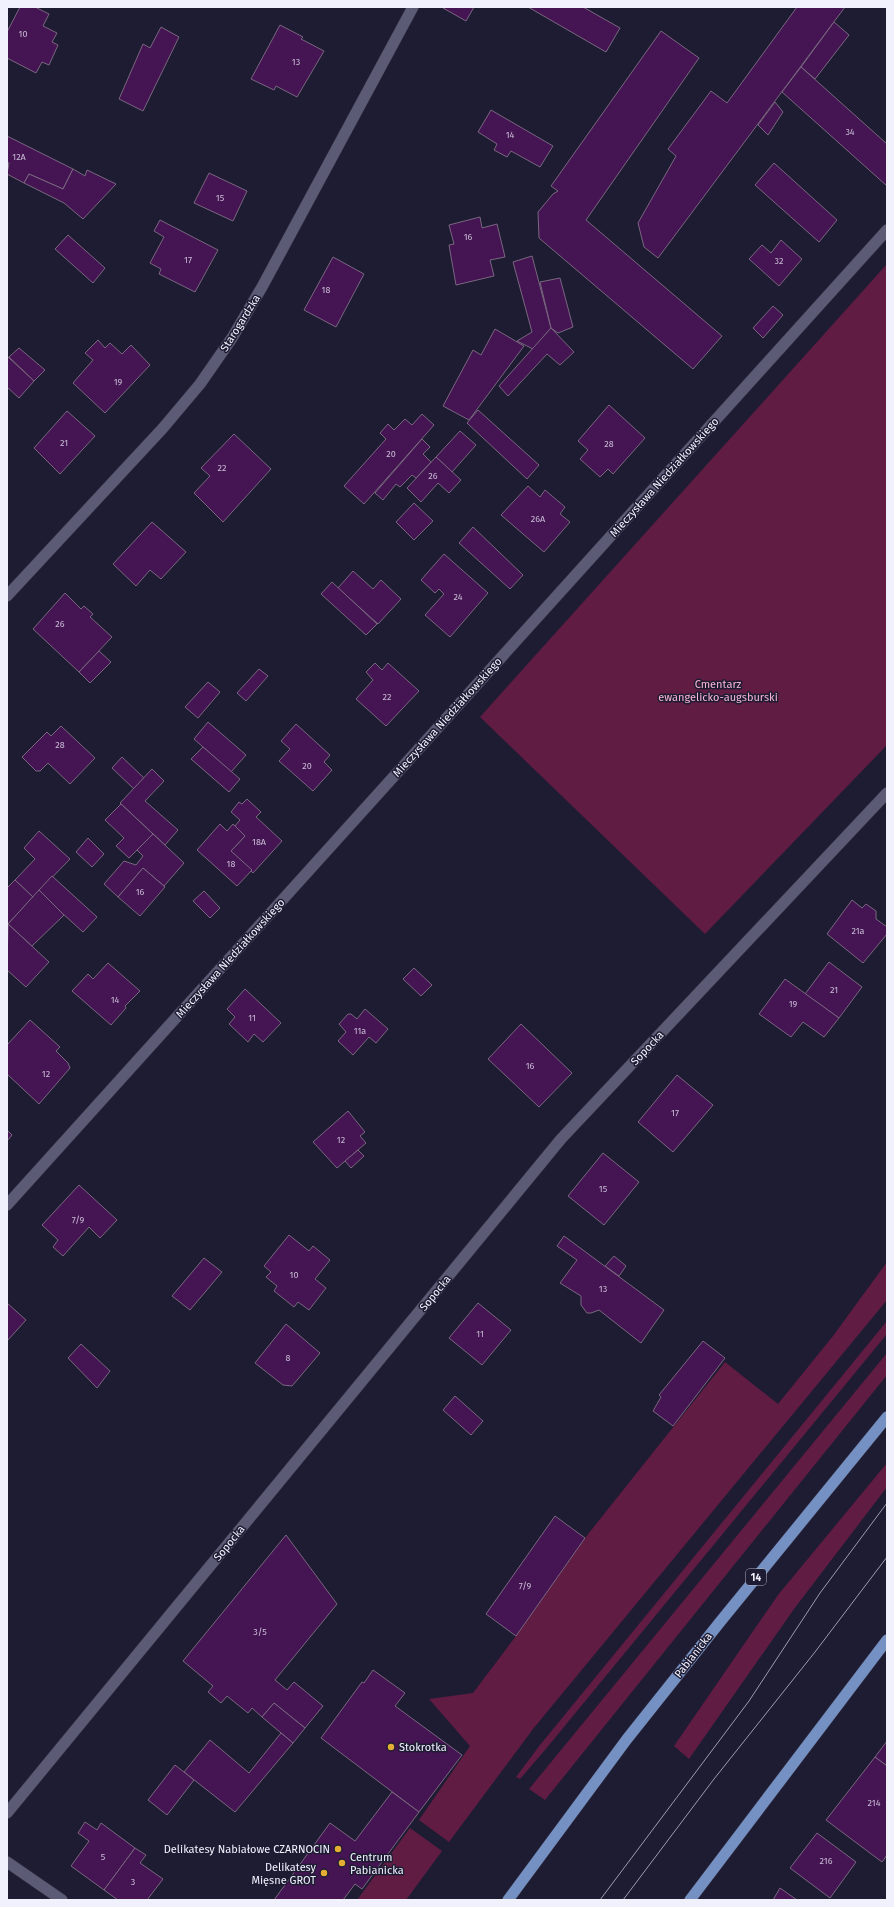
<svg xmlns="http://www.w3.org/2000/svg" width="894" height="1907" viewBox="0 0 894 1907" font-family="'Fira Sans',sans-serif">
  <rect width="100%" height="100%" fill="#1e1c33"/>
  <!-- green -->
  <g fill="#601c42">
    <polygon points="887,264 887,745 705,934 480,717"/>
    <polygon points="887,1262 887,1300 533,1729 449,1842 419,1820 470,1746 429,1699 473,1693 516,1636 585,1538 725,1362 778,1404 833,1336"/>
    <polygon points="887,1321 887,1334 545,1750 520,1779 516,1777 540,1745"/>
    <polygon points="887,1353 887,1375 545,1800 529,1789"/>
    <polygon points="887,1463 887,1487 794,1609 689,1759 674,1746 778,1595"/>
    <polygon points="410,1828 442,1851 406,1900 357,1900"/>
  </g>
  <!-- building -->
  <g fill="#451453" stroke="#79677f">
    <polygon points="20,7 35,7 49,14 43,26 57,33 52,42 58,45 49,65 42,62 36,73 7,58 7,32"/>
    <polygon points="444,7 474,7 466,21 443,8"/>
    <polygon points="528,7 583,7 620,28 606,52"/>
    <polygon points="797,7 845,7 658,258 644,247 638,223 676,156 668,149 711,91 727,103"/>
    <polygon points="834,22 849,35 815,79 801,67"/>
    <polygon points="280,25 303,37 301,39 324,51 297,97 276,86 274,90 251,79"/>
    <polygon points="161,27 179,37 143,111 119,99 143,44 150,48"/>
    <polygon points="661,31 699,58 586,220 722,336 693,369 539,238 538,212 553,194 558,191 551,186"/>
    <polygon points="801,67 887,144 887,186 782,92"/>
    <polygon points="775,102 783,112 768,135 758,125"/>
    <polygon points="491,110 553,146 540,167 511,151 507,157 494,150 497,144 478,132"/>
    <polygon points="7,136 73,169 63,189 29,174 24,183 7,174 9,163 7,162"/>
    <polygon points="774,163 837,220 819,242 755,185"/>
    <polygon points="73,169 85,176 87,170 116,184 83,219 64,203 24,183 29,174 63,189"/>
    <polygon points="209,173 247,191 233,221 194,203"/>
    <polygon points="480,217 482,228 497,224 505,257 490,260 494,276 456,285 449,245 454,244 449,225"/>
    <polygon points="160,220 218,250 195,292 159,274 161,269 150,263 164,237 154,231"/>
    <polygon points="68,235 105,268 93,283 55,249"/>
    <polygon points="781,240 802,259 779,286 749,259 762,245 771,253"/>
    <polygon points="532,256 551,328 533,349 517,341 532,332 513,262"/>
    <polygon points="333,257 364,274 336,327 304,310"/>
    <polygon points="560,278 573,327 558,333 551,328 540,282"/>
    <polygon points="773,306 783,315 763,338 753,328"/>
    <polygon points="551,328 574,352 560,365 547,354 508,396 499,386"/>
    <polygon points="495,329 524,346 469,420 443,406 473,350 481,355"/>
    <polygon points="98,340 105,348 110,343 122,354 131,345 150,365 105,413 73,383 93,360 85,353"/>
    <polygon points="19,348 45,370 34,381 9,357"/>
    <polygon points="7,356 34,381 19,398 7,387"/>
    <polygon points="609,405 645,438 613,474 608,469 600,477 580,459 588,450 578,441"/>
    <polygon points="478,410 539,465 527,479 467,423"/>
    <polygon points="67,411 95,436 60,474 34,448"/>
    <polygon points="422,414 434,425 364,504 344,486 386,439 380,433 388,424 394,430 405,419 412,425"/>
    <polygon points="460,431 476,445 452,472 436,457"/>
    <polygon points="234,434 271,469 223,522 194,493 210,476 201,468"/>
    <polygon points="422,439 430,447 423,454 431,462 416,478 412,475 400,487 396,484 383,500 375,493"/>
    <polygon points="436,457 461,480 449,493 438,483 421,502 407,488"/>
    <polygon points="528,486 540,497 545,490 565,507 560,514 570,522 544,552 501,515"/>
    <polygon points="414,503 433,521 414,540 396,522"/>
    <polygon points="152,522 186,552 161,579 150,570 136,586 113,564"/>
    <polygon points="473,527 523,575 510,589 459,543"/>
    <polygon points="444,554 488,593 450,637 425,615 444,594 439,589 435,593 421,580"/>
    <polygon points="353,571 373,589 381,580 401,599 378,624 338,588"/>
    <polygon points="332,582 377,624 366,635 321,594"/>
    <polygon points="65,593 81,609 84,606 93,614 90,617 112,637 79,672 33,629"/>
    <polygon points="99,651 111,662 90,683 79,672"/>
    <polygon points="375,663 382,670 388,663 419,691 386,726 356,699 373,680 366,672"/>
    <polygon points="259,669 268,676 246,701 237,693"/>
    <polygon points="208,682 220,692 198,718 185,707"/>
    <polygon points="208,722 246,755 231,772 194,739"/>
    <polygon points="296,724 330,755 324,762 332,770 313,791 279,761 290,749 281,741"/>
    <polygon points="61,726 95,758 70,784 48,763 40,771 36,771 22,757 47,732 51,736"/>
    <polygon points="203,747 240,779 229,792 191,759"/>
    <polygon points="122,757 144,778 134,789 112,768"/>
    <polygon points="152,769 164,781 145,801 178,830 165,845 120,803"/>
    <polygon points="247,799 261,812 256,817 282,841 253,873 231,851 245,836 233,824 235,826 240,820 231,812 239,802 242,804"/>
    <polygon points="121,804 153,834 129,858 116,846 124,838 105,820"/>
    <polygon points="220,824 227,831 233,824 245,836 231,851 252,870 237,886 197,850"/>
    <polygon points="39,831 70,859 33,897 15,880 35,859 24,848"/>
    <polygon points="153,834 184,863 164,886 143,868 118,897 104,884 124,861 136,865 143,856 137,850"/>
    <polygon points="88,838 104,854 92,867 76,852"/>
    <polygon points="143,868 165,887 140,916 118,897"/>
    <polygon points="52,876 97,917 83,932 52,904 39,890"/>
    <polygon points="15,880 33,897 7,925 7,888"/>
    <polygon points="39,890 64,915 32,946 8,924"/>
    <polygon points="204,891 220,908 210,918 193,901"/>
    <polygon points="852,900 862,908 866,904 876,911 876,919 887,927 887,934 863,963 827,934"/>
    <polygon points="8,924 49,962 26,987 7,970"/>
    <polygon points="829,962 862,987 839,1018 805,994"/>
    <polygon points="108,963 140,991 125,1006 126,1008 111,1025 72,991 88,974 93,979"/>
    <polygon points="414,968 432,985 421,996 403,979"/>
    <polygon points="785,979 839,1018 824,1037 803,1022 791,1037 759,1014"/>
    <polygon points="245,989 281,1023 263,1042 254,1034 248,1042 229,1024 235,1017 227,1009"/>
    <polygon points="365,1009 388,1029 376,1043 369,1037 353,1055 338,1041 346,1032 339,1024 348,1014 351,1014 357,1019"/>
    <polygon points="30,1020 60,1047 56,1051 68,1063 70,1068 39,1104 7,1074 7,1045"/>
    <polygon points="521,1024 572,1073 539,1107 488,1059"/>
    <polygon points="677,1075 713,1105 673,1152 638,1122"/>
    <polygon points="348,1111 365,1132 360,1136 366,1143 337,1168 313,1142"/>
    <polygon points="7,1130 12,1135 7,1141"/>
    <polygon points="358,1150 364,1156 351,1168 345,1161"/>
    <polygon points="603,1153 639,1182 604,1225 568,1196"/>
    <polygon points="79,1185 117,1220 100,1238 89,1227 63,1256 53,1247 58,1240 42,1225"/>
    <polygon points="289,1235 309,1251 313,1246 330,1260 315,1279 326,1288 309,1310 298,1302 294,1307 274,1291 277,1286 266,1277 271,1272 264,1266"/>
    <polygon points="564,1236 664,1310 641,1343 599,1310 591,1313 587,1313 581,1305 581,1296 560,1283 577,1260 557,1246"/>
    <polygon points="614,1256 626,1266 619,1276 605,1266"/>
    <polygon points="204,1258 222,1272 190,1310 172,1296"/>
    <polygon points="7,1303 26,1320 7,1341"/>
    <polygon points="478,1303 511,1330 482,1365 449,1338"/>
    <polygon points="286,1324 320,1353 292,1386 283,1385 255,1363"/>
    <polygon points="703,1341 725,1358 673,1426 653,1411 661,1397 659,1395"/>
    <polygon points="81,1344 110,1371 97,1388 68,1358"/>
    <polygon points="455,1396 483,1421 471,1435 443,1410"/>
    <polygon points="555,1516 585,1538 516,1636 486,1614"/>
    <polygon points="286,1535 337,1604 275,1680 287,1690 294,1682 323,1706 305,1728 274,1703 262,1717 252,1708 248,1713 227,1696 221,1703 208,1692 213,1686 183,1661"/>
    <polygon points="373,1670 405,1693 395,1706 462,1755 419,1812 321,1738 362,1682 364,1683"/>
    <polygon points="274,1703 305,1728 293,1743 262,1717"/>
    <polygon points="281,1733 293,1743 235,1812 184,1772 210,1740 249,1773"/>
    <polygon points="887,1741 887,1766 875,1757"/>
    <polygon points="875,1757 887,1766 887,1855 882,1862 826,1820"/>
    <polygon points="175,1765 194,1780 167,1815 148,1800"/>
    <polygon points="392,1792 419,1812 362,1889 355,1884 343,1900 274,1900 330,1823 355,1841"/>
    <polygon points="85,1822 97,1830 101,1823 135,1848 104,1890 71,1866 89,1841 78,1833"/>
    <polygon points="817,1833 856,1862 830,1898 790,1868"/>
    <polygon points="135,1848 146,1855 140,1863 163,1879 147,1900 118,1900 104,1890"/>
    <polygon points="780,1888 797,1900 773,1900"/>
  </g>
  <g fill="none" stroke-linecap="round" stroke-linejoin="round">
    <!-- minor casing -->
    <g stroke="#373548" stroke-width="12">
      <g id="minor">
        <polyline points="7,596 163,428 200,384 232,338 262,287 413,7"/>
        <polyline points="7,1205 887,230"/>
        <polyline points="7,1813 561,1139 887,793"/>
        <polyline points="7,1862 62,1900"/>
      </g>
    </g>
    <!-- primary casing -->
    <g stroke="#373548" stroke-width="12">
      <g id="primary">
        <polyline points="508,1900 627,1739 720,1622 887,1417"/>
        <polyline points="690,1900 887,1640"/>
      </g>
    </g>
    <!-- minor -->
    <use href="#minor" stroke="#5c5b76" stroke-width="11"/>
    <!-- primary -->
    <use href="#primary" stroke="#7591c3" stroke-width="11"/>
    <!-- tram -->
    <g stroke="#9c9bac" stroke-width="1">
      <polyline points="600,1900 749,1701 820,1593 887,1503"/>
      <polyline points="623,1900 714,1779 815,1652 887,1557"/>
    </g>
  </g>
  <!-- markers -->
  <g fill="#e4ad35" stroke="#1e1c33" stroke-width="1.5">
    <circle cx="391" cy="1747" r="4"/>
    <circle cx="338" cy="1849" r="4"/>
    <circle cx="342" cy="1863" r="4"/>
    <circle cx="324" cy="1873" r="4"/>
  </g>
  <g text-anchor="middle" stroke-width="3" stroke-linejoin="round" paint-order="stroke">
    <!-- number labels -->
    <g font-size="9" fill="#c6bad3">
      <text x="23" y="37">10</text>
      <text x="296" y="65">13</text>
      <text x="850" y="135">34</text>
      <text x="510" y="138">14</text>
      <text x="19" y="160">12A</text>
      <text x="220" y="201">15</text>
      <text x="468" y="240">16</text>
      <text x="188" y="263">17</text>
      <text x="779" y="264">32</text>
      <text x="326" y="293">18</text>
      <text x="118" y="385">19</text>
      <text x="64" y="446">21</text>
      <text x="609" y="447">28</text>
      <text x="391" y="457">20</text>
      <text x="222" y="471">22</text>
      <text x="433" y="479">26</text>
      <text x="538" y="522">26A</text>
      <text x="458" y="600">24</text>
      <text x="60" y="627">26</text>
      <text x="387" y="700">22</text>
      <text x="60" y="748">28</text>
      <text x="307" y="769">20</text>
      <text x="259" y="845">18A</text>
      <text x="231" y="867">18</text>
      <text x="140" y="895">16</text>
      <text x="858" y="934">21a</text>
      <text x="834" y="993">21</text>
      <text x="115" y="1003">14</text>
      <text x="793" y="1007">19</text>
      <text x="252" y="1021">11</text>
      <text x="360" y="1034">11a</text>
      <text x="530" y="1069">16</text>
      <text x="46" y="1077">12</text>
      <text x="675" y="1116">17</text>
      <text x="341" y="1143">12</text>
      <text x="603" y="1192">15</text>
      <text x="78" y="1223">7/9</text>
      <text x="294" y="1278">10</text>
      <text x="603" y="1292">13</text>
      <text x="480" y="1337">11</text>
      <text x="288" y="1361">8</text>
      <text x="525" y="1589">7/9</text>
      <text x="260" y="1635">3/5</text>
      <text x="874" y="1806">214</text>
      <text x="103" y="1860">5</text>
      <text x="826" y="1864">216</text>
      <text x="133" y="1885">3</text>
    </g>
    <!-- shield labels -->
    <rect fill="#1e1c33" stroke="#b2b1c1" stroke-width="1" x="746" y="1569" width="20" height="16" rx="3"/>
    <g font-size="10" font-weight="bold" fill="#f1f1fe">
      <text x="756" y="1581">14</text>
    </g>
    <!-- street labels -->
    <g font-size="11" fill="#f1f1fe" stroke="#1e1c33">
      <text transform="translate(240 323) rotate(-58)" y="4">Starogardzka</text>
      <text transform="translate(664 477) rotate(-48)" y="4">Mieczysława Niedziałkowskiego</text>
      <text transform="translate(447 717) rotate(-48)" y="4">Mieczysława Niedziałkowskiego</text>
      <text transform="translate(230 958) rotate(-48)" y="4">Mieczysława Niedziałkowskiego</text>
      <text transform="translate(647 1048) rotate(-47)" y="4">Sopocka</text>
      <text transform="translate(435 1293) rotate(-51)" y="4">Sopocka</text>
      <text transform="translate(229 1543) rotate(-51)" y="4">Sopocka</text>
      <text transform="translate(693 1655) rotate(-52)" y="4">Pabianicka</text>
    </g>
    <!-- park labels -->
    <g font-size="11" fill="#f8b5d4" stroke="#1e1c33">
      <text x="718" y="688">Cmentarz<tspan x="718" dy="13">ewangelicko-augsburski</tspan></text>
    </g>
    <!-- poi labels -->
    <g font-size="11" fill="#f1f1fe" stroke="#1e1c33" text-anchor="start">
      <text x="399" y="1751">Stokrotka</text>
      <text x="330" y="1853" text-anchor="end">Delikatesy Nabiałowe CZARNOCIN</text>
      <text x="350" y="1861">Centrum<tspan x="350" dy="13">Pabianicka</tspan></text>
      <text x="316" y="1871" text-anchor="end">Delikatesy<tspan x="316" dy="13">Mięsne GROT</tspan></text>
    </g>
  </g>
  <!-- border -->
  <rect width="894" height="1907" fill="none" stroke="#f1f1fe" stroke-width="16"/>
</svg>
